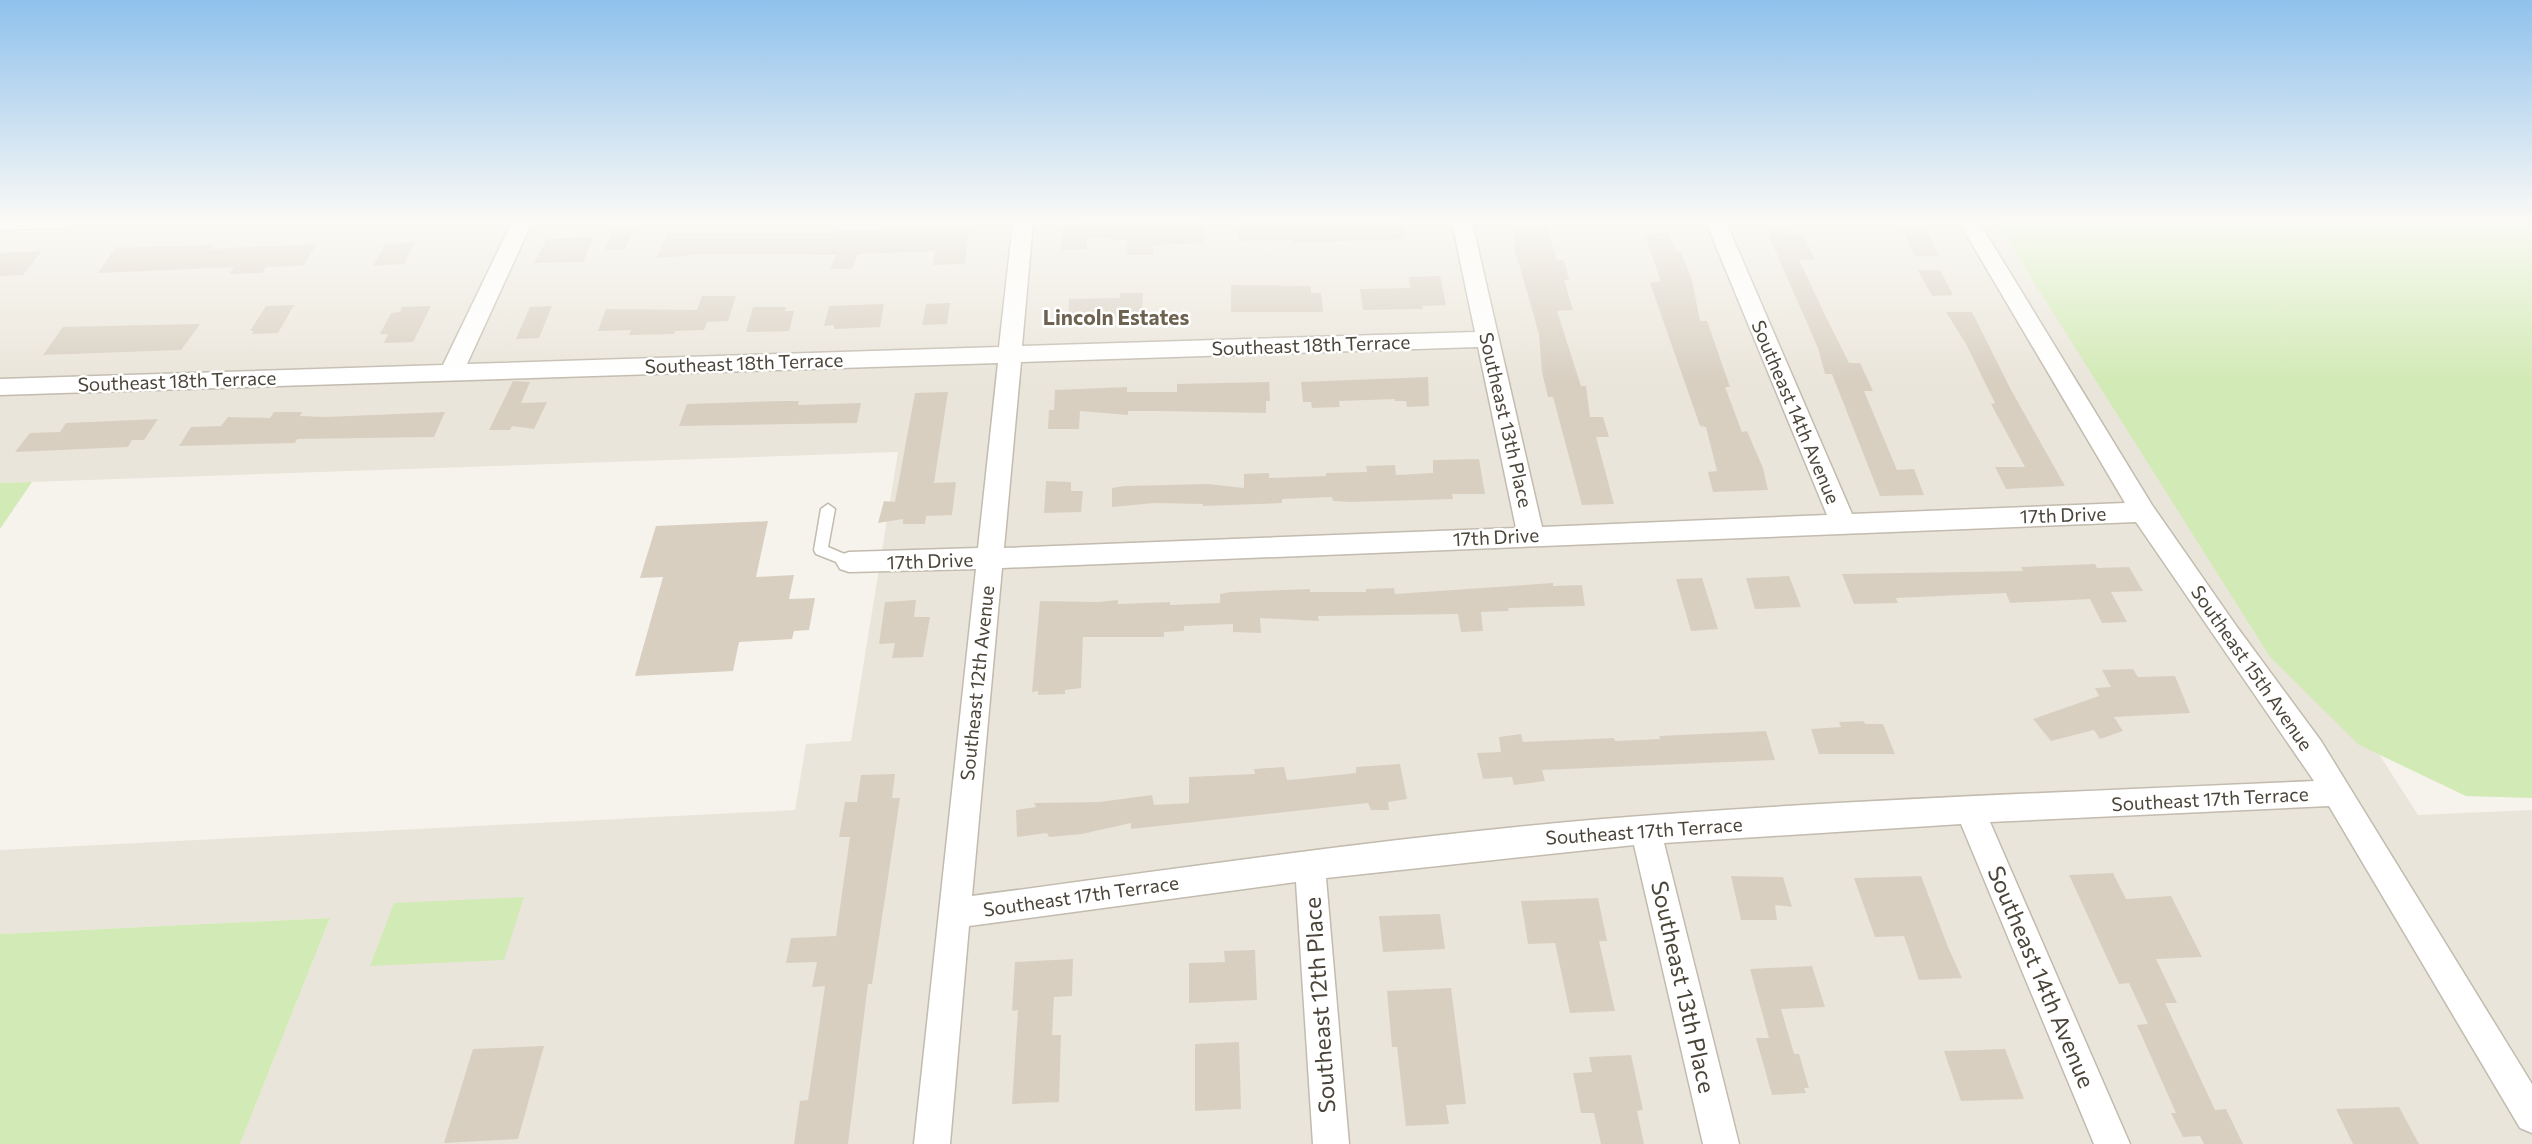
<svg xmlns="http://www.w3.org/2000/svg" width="2532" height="1144" viewBox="0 0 2532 1144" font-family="Commissioner,sans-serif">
  <rect width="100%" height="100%" fill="#f6f3ec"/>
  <!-- residential -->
  <polygon fill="#eae5da" points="0,222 2039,222 2418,815 2532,810 2532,1144 240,1144 330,918 0,934 0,850 795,810 806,744 851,741 898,452 0,483"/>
  <!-- green -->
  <g fill="#d2eab5">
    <polygon points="1996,222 2532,222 2532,798 2466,796 2359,745 2270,657"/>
    <polygon points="32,482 0,529 0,483"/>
    <polygon points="524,897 504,960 370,966 394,903"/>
    <polygon points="330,918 240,1144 0,1144 0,934"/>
  </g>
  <!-- building -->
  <g fill="#d8cfc1">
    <polygon points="1085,222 1206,222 1204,243 1153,245 1153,255 1127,255 1127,240 1088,238 1086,249 1061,250 1062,224"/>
    <polygon points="1238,222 1403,222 1404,239 1292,243 1292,240 1239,241"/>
    <polygon points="1784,227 1787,234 1803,234 1815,260 1799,260 1825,315 1849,363 1860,363 1873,391 1864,391 1897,470 1914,469 1924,495 1880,496 1832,374 1825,374 1818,348 1768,234"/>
    <polygon points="1926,227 1939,256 1915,256 1902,228"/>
    <polygon points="614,228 634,228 625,250 605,250"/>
    <polygon points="887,228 969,229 965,264 933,265 935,251 858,254 852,269 830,269 836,255 709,254 656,258 668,233 832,233 833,230 887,230"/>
    <polygon points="1512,228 1547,228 1557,260 1564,260 1569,280 1564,280 1573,310 1557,311 1581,386 1586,386 1590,417 1603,417 1609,437 1596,437 1614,504 1582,505 1553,397 1548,397 1542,372 1539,334 1513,243 1516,243"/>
    <polygon points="1669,233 1676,252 1681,252 1692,280 1700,321 1707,321 1730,387 1725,387 1742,432 1747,431 1763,468 1768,490 1713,492 1708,472 1717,471 1706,427 1700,426 1650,283 1661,281 1644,234"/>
    <polygon points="593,237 583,262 534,263 547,239"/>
    <polygon points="415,242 404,264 373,266 386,244"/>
    <polygon points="317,244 303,266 266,267 262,273 229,274 234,267 98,273 115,248 213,245 210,249"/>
    <polygon points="42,251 23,275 0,276 0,253"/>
    <polygon points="1918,270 1940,270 1953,295 1932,296"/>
    <polygon points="1440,276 1446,305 1422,306 1423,309 1363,310 1360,289 1410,288 1409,277"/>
    <polygon points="1231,285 1311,286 1311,293 1321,293 1323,312 1231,312"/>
    <polygon points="1120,293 1143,293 1142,317 1097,318 1097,322 1074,321 1074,318 1068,318 1069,299 1120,298"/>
    <polygon points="702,296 736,296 728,321 707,322 704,330 675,331 674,334 629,335 631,330 598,331 606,309 697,310"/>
    <polygon points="950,303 947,324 922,325 926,304"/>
    <polygon points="884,304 880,327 834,329 834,325 824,326 829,306"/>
    <polygon points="294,305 278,333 252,334 254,331 250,331 266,306"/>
    <polygon points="431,306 413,342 384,343 388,334 380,334 391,313 400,312 402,307"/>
    <polygon points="552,306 539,338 516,339 530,307"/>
    <polygon points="753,307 786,307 785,311 794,311 789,331 746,332"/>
    <polygon points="1946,312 1972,312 2010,388 2065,486 2006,489 1995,467 2025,467 1991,404 1995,403 1966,344"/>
    <polygon points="200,324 181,350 43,355 63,327"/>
    <polygon points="1428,377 1429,406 1407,407 1406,401 1395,401 1395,399 1339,401 1340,407 1312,408 1311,402 1303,402 1301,382"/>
    <polygon points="513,381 530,382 521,403 547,402 534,429 512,426 510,430 489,430"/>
    <polygon points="1269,382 1270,401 1266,401 1266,413 1156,411 1128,411 1128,415 1080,411 1079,429 1048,429 1049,410 1054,410 1055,390 1127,387 1127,392 1177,392 1177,384"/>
    <polygon points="948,392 934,483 956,482 952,515 926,516 925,524 903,524 903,519 878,523 884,501 895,502 915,393"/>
    <polygon points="780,401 799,401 798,405 861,403 857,423 679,426 687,404"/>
    <polygon points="274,412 302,412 300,416 325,417 445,412 434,437 297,439 295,443 179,446 191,427 221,426 228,417 270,418"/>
    <polygon points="158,419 144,440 132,440 128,447 15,452 30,433 60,432 66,423"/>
    <polygon points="1479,459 1485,494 1452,494 1453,499 1351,502 1333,501 1332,497 1282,499 1282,503 1203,506 1203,504 1154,503 1112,507 1112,488 1125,486 1208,484 1244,488 1244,474 1269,473 1269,478 1326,476 1326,473 1367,472 1366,466 1395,465 1396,475 1433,473 1433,460"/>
    <polygon points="1046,481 1071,482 1071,491 1083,491 1081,512 1044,513"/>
    <polygon points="768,521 756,577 794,575 789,599 815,598 809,630 794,631 792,639 739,642 733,671 635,676 663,577 640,578 656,526"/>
    <polygon points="2095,564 2097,568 2129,567 2143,591 2111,592 2127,622 2102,623 2090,599 2010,603 2006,593 1896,598 1898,603 1854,604 1842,574 2023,571 2021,567"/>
    <polygon points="1789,576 1801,607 1755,609 1746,578"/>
    <polygon points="1702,578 1718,629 1691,631 1676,579"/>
    <polygon points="1553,583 1553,586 1582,585 1585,606 1508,608 1509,611 1481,612 1483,631 1461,632 1458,614 1318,616 1319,621 1260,618 1261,633 1233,632 1233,624 1184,626 1184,631 1164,632 1164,637 1083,637 1081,688 1065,690 1065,694 1038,695 1038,691 1032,692 1040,601 1098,602 1118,600 1118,604 1170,602 1170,605 1220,603 1220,594 1231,592 1310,589 1310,592 1366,592 1366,589 1394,588 1395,594"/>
    <polygon points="916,600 914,617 930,617 923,657 892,658 895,643 879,644 885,602"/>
    <polygon points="2133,669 2138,677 2175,676 2190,713 2114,717 2123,731 2100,739 2094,730 2051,741 2033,719 2099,696 2095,688 2111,687 2102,670"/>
    <polygon points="1864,721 1865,724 1883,724 1895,754 1819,754 1811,729 1841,727 1839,722"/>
    <polygon points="1766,731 1775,760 1542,770 1545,781 1514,785 1512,777 1483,779 1477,753 1501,752 1499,737 1521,734 1523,742 1614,738 1615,741 1660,739 1659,736"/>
    <polygon points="1400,764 1407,799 1388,802 1389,810 1371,810 1368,803 1131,829 1131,823 1082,834 1049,837 1047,833 1017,837 1016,810 1036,807 1034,803 1099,802 1152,795 1154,805 1189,803 1189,777 1255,774 1254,769 1284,767 1287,780 1300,779 1356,773 1356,767"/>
    <polygon points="895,774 892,798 900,798 872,984 868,984 848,1144 794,1144 800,1101 808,1100 825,986 812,987 817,962 786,963 791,938 836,936 850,837 839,837 845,802 857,802 861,775"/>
    <polygon points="2113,873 2126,899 2171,896 2202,957 2156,959 2177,1003 2165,1003 2215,1110 2226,1109 2243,1144 2204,1144 2200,1136 2183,1137 2171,1113 2176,1113 2137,1025 2148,1024 2129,983 2119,984 2069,875"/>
    <polygon points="1731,876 1783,877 1792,907 1775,905 1777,920 1741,920"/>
    <polygon points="1921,876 1948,947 1962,978 1919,980 1904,936 1875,937 1854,878"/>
    <polygon points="1598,898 1607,941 1599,941 1615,1011 1570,1013 1555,943 1528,944 1521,901"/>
    <polygon points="1440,914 1445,949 1383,952 1379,916"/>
    <polygon points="1255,950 1257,1000 1189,1003 1189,963 1225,962 1224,951"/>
    <polygon points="1073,959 1072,996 1054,997 1052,1035 1061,1035 1059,1102 1012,1104 1018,1010 1012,1011 1015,962"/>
    <polygon points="1812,966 1825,1007 1781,1009 1794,1054 1799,1054 1809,1088 1804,1088 1806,1093 1772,1095 1756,1038 1769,1038 1750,969"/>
    <polygon points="1451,988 1466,1104 1446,1105 1449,1124 1406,1126 1397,1047 1392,1047 1387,991"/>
    <polygon points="1239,1042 1241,1109 1195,1111 1195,1044"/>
    <polygon points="544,1046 518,1139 444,1143 473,1049"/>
    <polygon points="2005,1049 2024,1099 1961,1101 1944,1051"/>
    <polygon points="1631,1055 1643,1110 1637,1111 1644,1144 1601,1144 1594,1113 1581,1113 1573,1073 1592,1072 1589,1057"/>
    <polygon points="2399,1107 2419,1144 2353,1144 2336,1109"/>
  </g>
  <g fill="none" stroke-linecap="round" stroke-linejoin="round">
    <!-- service casing -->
    <g stroke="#c2bbae" stroke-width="3">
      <polygon id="service" points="828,504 835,509 828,547 854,558 856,562 854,566 849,567 816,554 814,550 821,509"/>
    </g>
    <!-- minor casing -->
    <g stroke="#c2bbae" stroke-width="3">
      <g id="minor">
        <polygon points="0,222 70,222 67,227 60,228 0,230"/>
        <path d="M512 222H532L467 364 999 347 1013 222H1033L1022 346 1475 332 1452 222H1472L1542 527 1827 515 1706 222H1726L1852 514 2125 503 1959 222H1979L2152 505 2237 627 2321 741 2532 1084V1133L2520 1128 2329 806 1990 822 2130 1144H2094L1961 824 1664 843 1739 1144H1703L1634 845 1326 878 1349 1144H1313L1296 882 969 926 950 1144H914L976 569 849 572 840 569 836 562 840 555 849 552 978 548 998 363 0 395V379L443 365ZM1478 347 1516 528 1004 548 1021 362ZM2136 522 2314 781C2073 792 1831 800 1590 820 1384 838 1177 869 972 896L1002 568Z"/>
      </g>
    </g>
    <!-- service -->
    <use href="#service" fill="#fff" fill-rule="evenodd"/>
    <!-- minor -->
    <use href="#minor" fill="#fff" fill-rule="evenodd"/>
  </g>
  <!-- sky -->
  <linearGradient id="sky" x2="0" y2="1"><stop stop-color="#8fc1ec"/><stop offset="0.58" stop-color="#fbfaf6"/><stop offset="1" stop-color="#fbfaf6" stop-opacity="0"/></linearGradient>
  <rect width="2532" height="382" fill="url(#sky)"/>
  <g text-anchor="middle" stroke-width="5" stroke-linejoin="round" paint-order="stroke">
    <!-- street labels -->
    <g font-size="19" fill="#4b4439" stroke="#fff">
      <text transform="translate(1311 345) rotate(-2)" y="7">Southeast 18th Terrace</text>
      <text transform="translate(744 363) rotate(-2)" y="7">Southeast 18th Terrace</text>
      <text transform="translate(177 381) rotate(-2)" y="7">Southeast 18th Terrace</text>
      <text transform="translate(1796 412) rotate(67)" y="7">Southeast 14th Avenue</text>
      <text transform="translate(1506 420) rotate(77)" y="7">Southeast 13th Place</text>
      <text transform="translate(2063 515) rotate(-2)" y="7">17th Drive</text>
      <text transform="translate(1496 537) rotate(-3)" y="7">17th Drive</text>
      <text transform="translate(930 561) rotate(-2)" y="7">17th Drive</text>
      <text transform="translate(2252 668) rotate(55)" y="7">Southeast 15th Avenue</text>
      <text transform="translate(977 683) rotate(-84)" y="7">Southeast 12th Avenue</text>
      <text transform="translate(2210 799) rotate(-3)" y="7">Southeast 17th Terrace</text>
      <text transform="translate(1644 831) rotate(-4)" y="7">Southeast 17th Terrace</text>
      <text transform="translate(1081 896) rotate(-8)" y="7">Southeast 17th Terrace</text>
    </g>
    <!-- neighbourhood labels -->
    <g font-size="21" font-weight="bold" fill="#6e6250" stroke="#fff">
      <text x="1116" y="325">Lincoln Estates</text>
    </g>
    <!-- near-street labels -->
    <g font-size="23" fill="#4b4439" stroke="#fff">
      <text transform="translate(2041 977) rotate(67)" y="8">Southeast 14th Avenue</text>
      <text transform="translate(1683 987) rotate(77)" y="8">Southeast 13th Place</text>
      <text transform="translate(1320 1005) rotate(-94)" y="8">Southeast 12th Place</text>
    </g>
  </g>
</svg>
